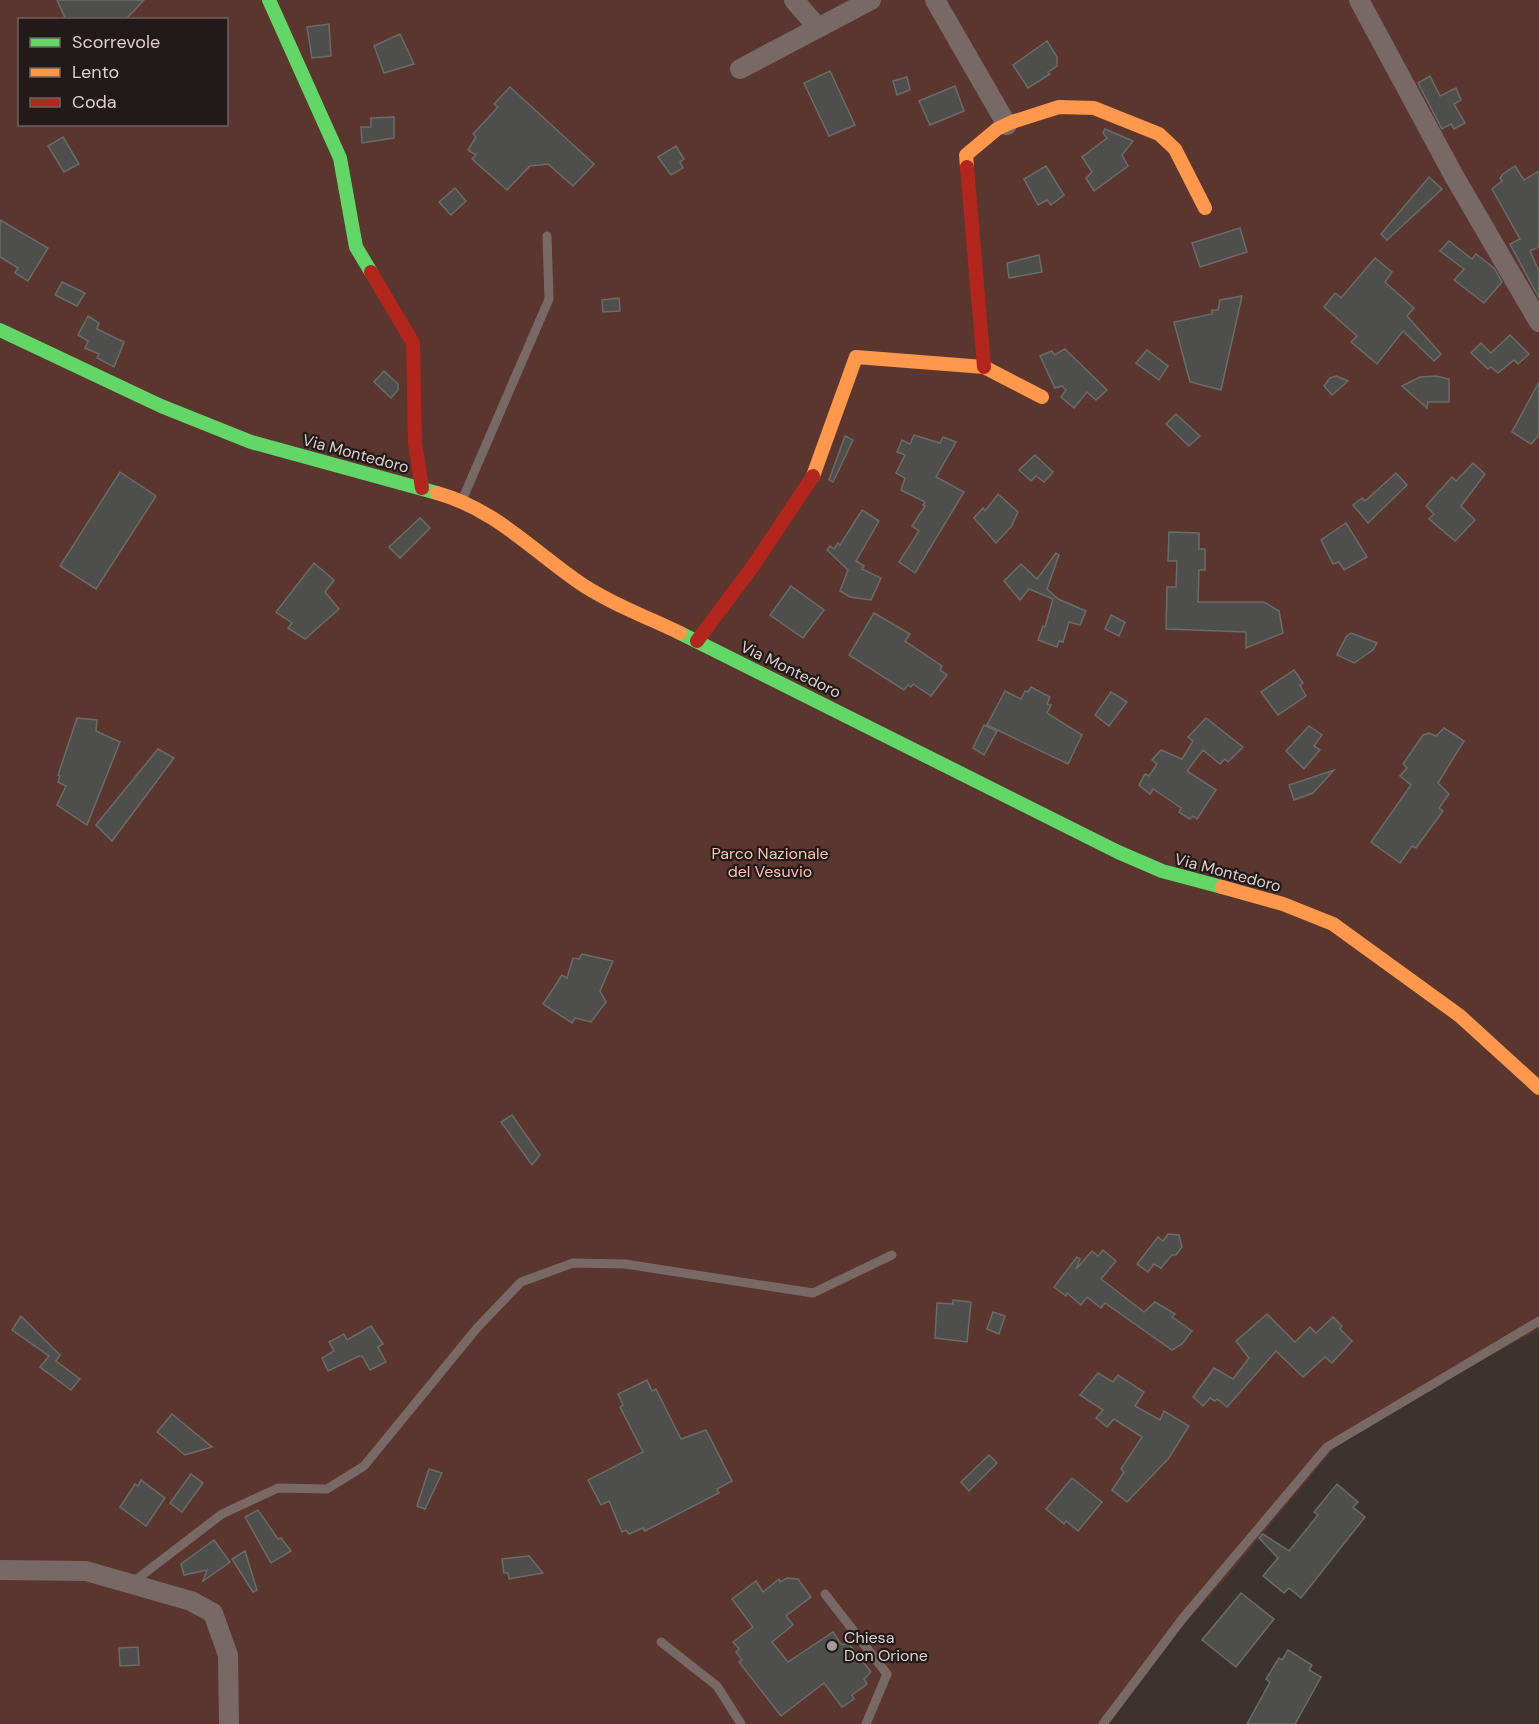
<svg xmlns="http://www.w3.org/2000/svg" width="1539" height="1724" viewBox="0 0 1539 1724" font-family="'DM Sans',sans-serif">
  <rect width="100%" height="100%" fill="#3c3330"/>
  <!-- green -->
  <path fill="#5a362e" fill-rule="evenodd" d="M0 0H1539V1329L1452 1377 1334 1448 1225 1579 1159 1652 1109 1724H0ZM20 20H226V124H20Z"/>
  <!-- building -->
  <g fill="#4e4e4d" stroke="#6b6b69" stroke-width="1.5">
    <polygon points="57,0 144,0 125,20 66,20"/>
    <polygon points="329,24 331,56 312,58 307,27"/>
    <polygon points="400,34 414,64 384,73 374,46"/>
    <polygon points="1047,41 1057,57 1057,66 1048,72 1050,74 1028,88 1013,65"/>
    <polygon points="830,71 855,125 829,136 804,83"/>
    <polygon points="1430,76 1440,96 1456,88 1461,100 1454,104 1465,123 1454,129 1451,124 1442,129 1418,83"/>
    <polygon points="907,77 910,90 897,95 893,81"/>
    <polygon points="955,86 964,111 930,125 919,101"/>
    <polygon points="510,87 594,164 573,186 548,164 530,166 507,190 472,159 476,155 468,150 476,137 473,134 498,107 494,104"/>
    <polygon points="394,117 394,138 362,143 361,127 371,127 371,118"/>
    <polygon points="1105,129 1133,141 1122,155 1128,166 1094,191 1086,178 1092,172 1082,157 1107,138 1103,133"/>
    <polygon points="63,137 79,164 64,172 48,146"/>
    <polygon points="676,146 684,159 680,162 683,168 671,175 658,157"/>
    <polygon points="1046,166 1064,195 1051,205 1047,200 1038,205 1024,179"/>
    <polygon points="1515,166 1524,180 1539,171 1539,247 1530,251 1539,271 1539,298 1510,244 1520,239 1492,189 1502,181 1500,178 1503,174"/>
    <polygon points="1429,177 1442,189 1387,240 1381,234"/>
    <polygon points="455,188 466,201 451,215 439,202"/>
    <polygon points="0,220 48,248 28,281 15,273 18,268 0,257"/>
    <polygon points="1240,228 1247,252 1200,267 1192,243"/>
    <polygon points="1449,241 1472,259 1476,254 1494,268 1502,282 1484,303 1454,280 1464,269 1440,251"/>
    <polygon points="1039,255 1042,272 1009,278 1007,263"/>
    <polygon points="1375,258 1392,272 1385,282 1414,308 1407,316 1441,354 1434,361 1403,331 1377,364 1351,342 1357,336 1324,307 1335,293 1341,298"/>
    <polygon points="62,282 85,293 77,306 55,295"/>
    <polygon points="1242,296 1221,390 1190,382 1174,322 1212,314 1212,310 1218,310 1220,300"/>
    <polygon points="619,298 620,311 603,312 602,300"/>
    <polygon points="88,316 99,323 97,329 124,342 114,367 97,358 99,354 85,348 88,341 78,335"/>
    <polygon points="1510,335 1529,354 1518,364 1514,360 1498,373 1491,367 1488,369 1471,353 1481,343 1491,353"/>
    <polygon points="1065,349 1107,390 1096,400 1087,392 1074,408 1061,397 1066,390 1062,386 1055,388 1040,356 1052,351 1054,355"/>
    <polygon points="1147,350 1168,366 1159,380 1136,363"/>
    <polygon points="384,371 398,384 398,390 391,398 374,382"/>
    <polygon points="1336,376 1348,381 1332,395 1324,386 1330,378"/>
    <polygon points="1436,376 1449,379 1449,402 1428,402 1427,408 1402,386 1420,377"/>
    <polygon points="1539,382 1539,435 1531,444 1512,432"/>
    <polygon points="1176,414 1200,436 1189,446 1166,424"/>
    <polygon points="914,435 940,443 943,437 956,442 936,477 964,492 915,573 899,562 919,531 912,526 925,506 923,505 925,502 901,490 905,478 896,473 905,455 897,452 902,440 910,444"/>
    <polygon points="845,436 853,440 833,482 829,480"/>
    <polygon points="1035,455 1053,472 1044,482 1036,476 1031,481 1019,470"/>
    <polygon points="1473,463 1485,474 1461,506 1475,520 1455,541 1429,519 1434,514 1426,506 1452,477 1456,481"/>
    <polygon points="120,472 156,496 96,589 60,566"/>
    <polygon points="1396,473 1407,485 1368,523 1353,505 1362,498 1365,501"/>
    <polygon points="998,494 1018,512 1011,527 996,543 974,518 983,508 985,511"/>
    <polygon points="862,510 879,521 856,561 864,566 862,569 881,578 871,600 850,597 840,591 848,570 827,550 830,546 834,549 838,543 840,545"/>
    <polygon points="420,518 430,528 400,558 389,547"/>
    <polygon points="1346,523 1367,557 1344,570 1339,562 1333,564 1321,540"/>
    <polygon points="1169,532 1199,533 1199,549 1205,549 1205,570 1199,570 1198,602 1264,602 1279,611 1283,633 1246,648 1246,632 1166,629 1167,587 1176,587 1177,561 1168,561"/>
    <polygon points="1056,553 1059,555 1047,589 1058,599 1086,611 1080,625 1069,622 1063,642 1059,641 1057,647 1038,640 1043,626 1045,627 1053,599 1029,589 1020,600 1004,581 1021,564 1037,579"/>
    <polygon points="314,563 334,580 325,592 339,609 305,639 288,628 292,623 276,612"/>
    <polygon points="791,586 824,610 803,638 770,615"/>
    <polygon points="874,613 910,634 905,641 942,666 940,670 947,675 931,696 913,684 911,687 908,685 904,690 849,655"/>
    <polygon points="1111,615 1125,622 1119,636 1105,629"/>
    <polygon points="1351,633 1377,643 1373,650 1354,663 1337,655 1346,637"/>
    <polygon points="1294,670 1303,683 1300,685 1306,696 1278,715 1261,692"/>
    <polygon points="1031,687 1050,697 1047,704 1051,705 1047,713 1082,735 1068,764 987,725 1005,691 1021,699 1025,691 1028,692"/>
    <polygon points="1111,692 1127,702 1109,726 1095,715"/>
    <polygon points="77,718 97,720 96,731 120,742 87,825 57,805 66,786 58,782 60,776 58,775"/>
    <polygon points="1206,718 1243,747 1228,762 1225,759 1220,764 1203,750 1187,771 1216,790 1197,819 1193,816 1190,819 1179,812 1181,808 1171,801 1153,789 1150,794 1139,785 1145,774 1149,776 1157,764 1152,760 1161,750 1182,759 1193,741 1188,737"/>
    <polygon points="984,725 997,731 984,755 973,748"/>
    <polygon points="1309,726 1322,735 1314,746 1320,750 1304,769 1286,751"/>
    <polygon points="1444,728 1464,741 1438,783 1449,794 1439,808 1443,811 1416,848 1412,846 1400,863 1371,842 1411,785 1400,776 1407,768 1403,764 1423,735 1429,733 1436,736"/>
    <polygon points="158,749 174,758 112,841 96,825"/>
    <polygon points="1334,770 1313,793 1294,800 1289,785"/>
    <polygon points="582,954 613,961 600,991 606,1002 591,1022 575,1018 572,1023 543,1004 562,975 567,978 573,958 579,959"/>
    <polygon points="512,1115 540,1155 532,1165 501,1122"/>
    <polygon points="1168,1234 1179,1235 1182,1247 1176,1255 1172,1255 1161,1268 1154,1264 1148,1272 1137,1264 1158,1237 1163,1241"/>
    <polygon points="1103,1250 1116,1261 1101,1279 1144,1312 1155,1302 1175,1314 1172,1317 1192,1331 1182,1344 1172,1350 1105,1303 1101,1308 1087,1297 1081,1305 1067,1293 1066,1296 1054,1287 1077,1257 1080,1259 1076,1269 1092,1251 1098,1256"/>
    <polygon points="953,1300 971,1302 967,1342 935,1338 937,1303 953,1304"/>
    <polygon points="993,1312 1005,1316 999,1334 987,1329"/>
    <polygon points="1267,1314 1295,1342 1310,1327 1316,1333 1333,1317 1342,1326 1340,1329 1352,1341 1332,1363 1325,1357 1303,1377 1276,1351 1227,1407 1217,1399 1215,1401 1210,1398 1203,1406 1193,1397 1214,1368 1233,1379 1249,1358 1236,1341"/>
    <polygon points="21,1316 60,1355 56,1361 80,1379 71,1390 40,1367 49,1356 12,1330"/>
    <polygon points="371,1326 383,1344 378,1347 386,1362 370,1370 362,1356 359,1356 328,1371 322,1358 334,1351 329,1342 344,1334 347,1340"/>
    <polygon points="1098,1373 1113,1382 1118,1375 1144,1392 1135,1406 1160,1420 1164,1411 1189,1426 1168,1459 1127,1502 1112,1490 1124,1472 1121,1469 1142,1437 1114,1419 1107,1427 1096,1418 1103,1410 1080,1395"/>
    <polygon points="647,1380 652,1391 656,1389 681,1439 706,1430 732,1481 717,1489 719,1493 645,1531 643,1528 629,1534 626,1530 622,1532 609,1501 601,1505 588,1480 643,1452 620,1407 623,1405 618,1394"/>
    <polygon points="172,1414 212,1447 185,1455 157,1432"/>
    <polygon points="989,1455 997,1463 969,1491 961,1482"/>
    <polygon points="429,1469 442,1473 425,1509 417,1506"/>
    <polygon points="191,1474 203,1483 182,1512 170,1503"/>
    <polygon points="1072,1478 1102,1502 1078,1531 1066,1521 1064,1524 1046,1509"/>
    <polygon points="141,1480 165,1498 146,1526 120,1507 135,1484 138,1486"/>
    <polygon points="1337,1484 1358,1502 1353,1507 1365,1517 1301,1598 1289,1588 1284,1593 1263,1576 1278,1558 1259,1538 1263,1534 1289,1551 1318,1515 1314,1512"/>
    <polygon points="258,1510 278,1539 281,1538 291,1551 271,1563 245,1517"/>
    <polygon points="214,1540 230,1562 203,1581 207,1570 184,1575 181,1564"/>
    <polygon points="245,1551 257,1590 253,1592 232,1559"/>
    <polygon points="529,1556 543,1573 509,1579 508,1573 504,1573 502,1559"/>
    <polygon points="787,1578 798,1579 811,1597 786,1616 793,1625 772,1642 788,1662 833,1632 841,1644 850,1645 871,1672 864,1679 867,1684 852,1695 854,1699 842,1707 824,1683 781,1716 739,1662 742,1660 736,1652 739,1649 733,1642 753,1627 732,1599 756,1581 763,1592 779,1579 780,1582"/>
    <polygon points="1241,1593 1274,1619 1236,1667 1202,1640"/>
    <polygon points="138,1647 139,1665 120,1666 119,1648"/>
    <polygon points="1288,1650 1312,1665 1309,1670 1321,1677 1295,1724 1247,1724 1270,1682 1266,1679 1279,1658 1282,1660"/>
  </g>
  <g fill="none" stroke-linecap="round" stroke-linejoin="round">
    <!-- lane -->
    <g stroke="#796966" stroke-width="9">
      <polyline points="463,498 549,299 547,236"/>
      <polyline points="133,1582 222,1514 278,1488 327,1489 364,1466 477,1328 521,1282 573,1263 625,1264 813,1293 892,1255"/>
      <polyline points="825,1594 887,1674 866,1724"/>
      <polyline points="661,1642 717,1686 741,1724"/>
      <polyline points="1103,1724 1183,1618 1327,1447 1539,1321"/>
    </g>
    <!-- street -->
    <g stroke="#796966" stroke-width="20">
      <polyline points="794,0 818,28"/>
      <polyline points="935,0 1007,125"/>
      <polyline points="1359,0 1454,176 1539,322"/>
      <polyline points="740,69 871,0"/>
      <polyline points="0,1570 86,1571 191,1601 213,1613 228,1655 229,1724"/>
    </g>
    <!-- fast -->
    <g stroke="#63d668" stroke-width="14">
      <polyline points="269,0 340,158 356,247 371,272"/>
      <polyline points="0,330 161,406 251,442 437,493"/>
      <polyline points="680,633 1118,852 1162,871 1222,887"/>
    </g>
    <!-- slow -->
    <g stroke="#ff974d" stroke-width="14">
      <polyline points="967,167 966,155 997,129 1012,122 1059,107 1094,108 1159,134 1175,149 1205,208"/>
      <polyline points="813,476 856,357 984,367 1042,397"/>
      <path d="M437 493C494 509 530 548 577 581 605 601 649 618 680 633"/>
      <polyline points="1222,887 1283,904 1333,924 1460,1016 1539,1088"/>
    </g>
    <!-- jam -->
    <g stroke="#b3261e" stroke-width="14">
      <polyline points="967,167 984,367"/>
      <polyline points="371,272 413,343 415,443 422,488"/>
      <polyline points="697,641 753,566 813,476"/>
    </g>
  </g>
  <!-- markers -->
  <circle fill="#a49a97" stroke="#211a18" stroke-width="2" cx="832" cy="1646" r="6"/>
  <g text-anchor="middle" stroke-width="4.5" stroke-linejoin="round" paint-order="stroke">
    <!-- street labels -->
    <g font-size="16" fill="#dcd1cf" stroke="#211a18">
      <text transform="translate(356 453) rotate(15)" y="6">Via Montedoro</text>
      <text transform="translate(791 669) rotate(26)" y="6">Via Montedoro</text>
      <text transform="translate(1228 872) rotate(15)" y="6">Via Montedoro</text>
    </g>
    <!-- park labels -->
    <g font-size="16" fill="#ffc0b1" stroke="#211a18">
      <text x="770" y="859">Parco Nazionale<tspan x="770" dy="18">del Vesuvio</tspan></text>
    </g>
    <!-- poi labels -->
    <g font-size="16" fill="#dcd1cf" stroke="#211a18" text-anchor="start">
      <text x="844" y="1643">Chiesa<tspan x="844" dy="18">Don Orione</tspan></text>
    </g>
  </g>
  <!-- legend -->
  <rect x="18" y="18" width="210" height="108" fill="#211a18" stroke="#6c6361" stroke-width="1.5"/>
  <rect x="30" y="38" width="30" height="9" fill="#63d668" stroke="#6c6361" stroke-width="1.5"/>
  <text x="72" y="48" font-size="18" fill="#dcd1cf">Scorrevole</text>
  <rect x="30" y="68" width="30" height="9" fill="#ff974d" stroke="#6c6361" stroke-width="1.5"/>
  <text x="72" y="78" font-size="18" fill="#dcd1cf">Lento</text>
  <rect x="30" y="98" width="30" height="9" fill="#b3261e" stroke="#6c6361" stroke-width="1.5"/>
  <text x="72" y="108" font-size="18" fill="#dcd1cf">Coda</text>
</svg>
